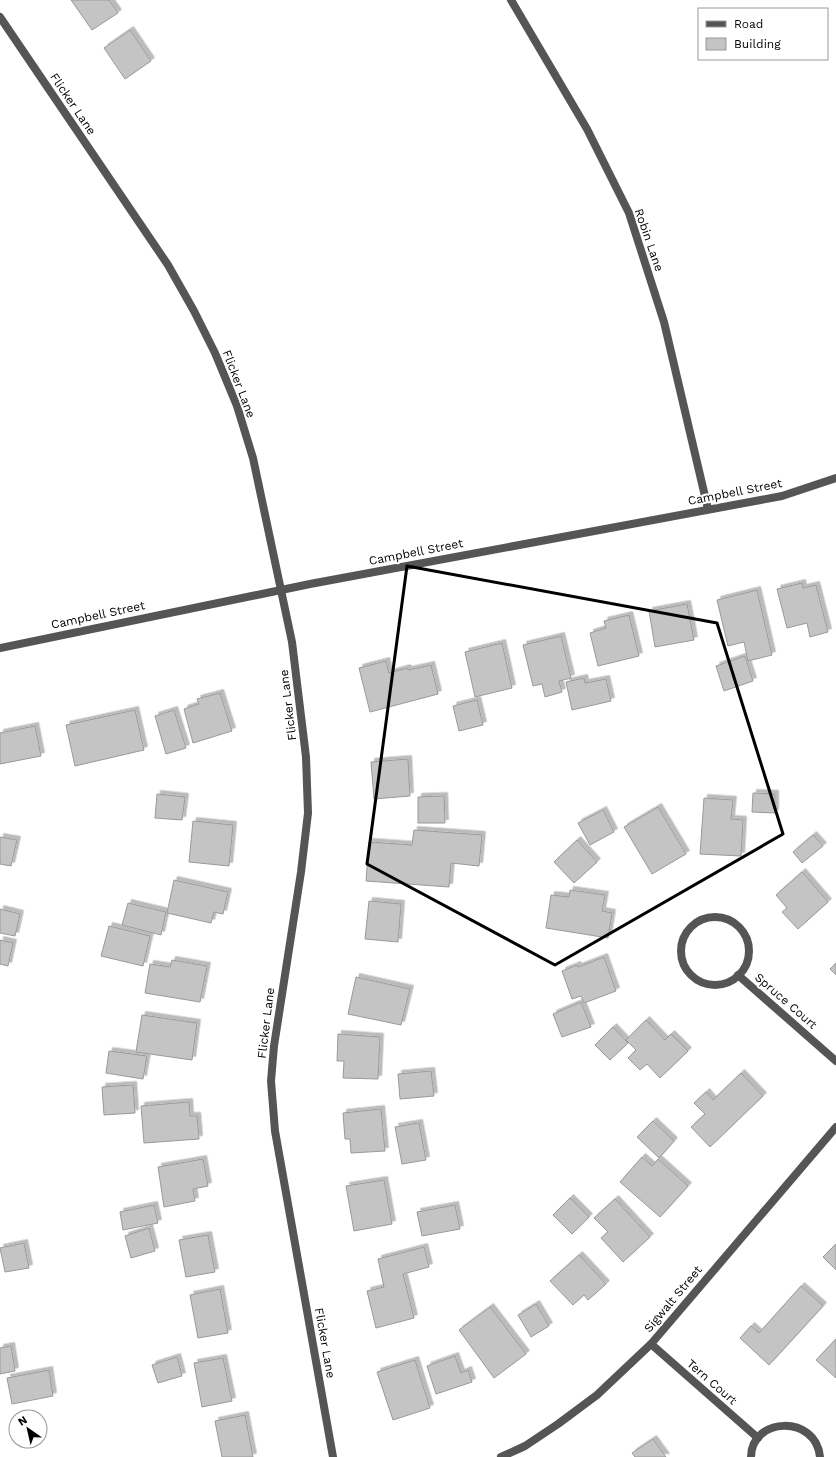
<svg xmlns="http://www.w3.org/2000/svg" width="836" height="1457" viewBox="0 0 836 1457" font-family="'Work Sans',sans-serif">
  <defs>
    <filter id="shadow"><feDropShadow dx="3.5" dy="-3.5" stdDeviation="0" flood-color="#0004"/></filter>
  </defs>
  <rect width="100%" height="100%" fill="#fff"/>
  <!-- building -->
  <g fill="#c4c4c4" stroke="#999" filter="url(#shadow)">
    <polygon points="71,0 109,0 118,13 92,30"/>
    <polygon points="130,30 151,61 125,79 104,48"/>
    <polygon points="802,583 803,588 816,585 828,632 810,637 807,623 787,628 777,589"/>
    <polygon points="757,590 772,655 748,661 744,642 728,646 717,600"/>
    <polygon points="687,604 694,640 655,647 649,611"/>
    <polygon points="629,615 639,656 598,666 590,633 606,628 604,621"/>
    <polygon points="561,636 571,678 559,681 562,692 545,697 542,684 533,686 523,645"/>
    <polygon points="502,643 512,688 475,697 465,652"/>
    <polygon points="745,656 753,681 724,691 716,666"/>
    <polygon points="386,661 389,673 407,668 408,670 431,665 438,694 370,712 359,668"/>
    <polygon points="584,678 585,683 606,679 611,701 572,710 566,682"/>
    <polygon points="220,693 232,731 193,743 184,709 199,704 197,699"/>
    <polygon points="477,700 483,725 459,731 453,706"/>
    <polygon points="135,710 144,750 75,766 66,725"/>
    <polygon points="174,710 186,748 166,754 155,716"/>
    <polygon points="35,726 41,756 0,764 0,733"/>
    <polygon points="408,759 410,796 374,799 371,762"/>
    <polygon points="753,793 775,794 775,813 752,812"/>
    <polygon points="157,794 185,797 182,820 155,818"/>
    <polygon points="444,796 445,823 418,823 418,797"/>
    <polygon points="704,798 733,800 731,819 743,820 741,856 700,854"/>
    <polygon points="658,807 686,854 652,874 624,827"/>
    <polygon points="603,810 614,832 590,845 578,823"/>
    <polygon points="193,821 233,825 229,866 189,862"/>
    <polygon points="414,830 482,835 479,866 451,863 449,887 366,881 369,842 412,845"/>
    <polygon points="813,835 823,846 802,863 793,852"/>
    <polygon points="0,837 17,840 11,866 0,864"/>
    <polygon points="577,840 597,862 574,883 554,862"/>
    <polygon points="802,872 828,902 798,929 782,912 787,908 776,895"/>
    <polygon points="174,880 228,892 223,914 214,912 211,923 167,913"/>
    <polygon points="570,890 605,895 602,911 612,913 608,938 546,928 551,895 569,897"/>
    <polygon points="369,901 401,904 398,942 365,939"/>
    <polygon points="128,903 166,912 161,935 122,925"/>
    <polygon points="0,909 20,914 15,936 0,933"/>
    <polygon points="109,926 150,936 143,966 101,956"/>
    <polygon points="0,940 13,943 8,966 0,964"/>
    <polygon points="604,957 616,991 584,1003 581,996 572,999 562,971 577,965 578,967"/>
    <polygon points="172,960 207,966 200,1002 145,993 150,964 170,967"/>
    <polygon points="836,963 836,975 830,969"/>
    <polygon points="356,977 410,989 401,1025 348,1014"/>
    <polygon points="581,1002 591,1027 562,1037 553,1014"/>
    <polygon points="142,1015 197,1023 192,1060 136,1052"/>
    <polygon points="646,1020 665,1040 671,1034 688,1051 660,1078 647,1064 640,1070 628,1058 636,1050 626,1040"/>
    <polygon points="613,1027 628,1043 610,1060 595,1045"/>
    <polygon points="338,1034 380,1037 378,1079 343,1078 344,1061 337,1061"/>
    <polygon points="109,1051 147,1056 143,1079 106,1073"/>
    <polygon points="431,1071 434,1096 400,1099 398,1074"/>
    <polygon points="741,1073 763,1096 710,1147 691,1127 705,1114 694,1103 706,1092 713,1100"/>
    <polygon points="133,1085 135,1113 104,1115 102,1087"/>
    <polygon points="189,1102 190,1116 197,1116 199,1139 144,1143 141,1106"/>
    <polygon points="381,1109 385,1151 351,1153 350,1139 345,1139 343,1113"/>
    <polygon points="653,1121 674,1141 659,1158 637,1137"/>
    <polygon points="419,1123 426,1160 402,1164 395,1127"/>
    <polygon points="642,1157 652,1166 658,1159 688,1186 660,1217 620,1182"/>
    <polygon points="203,1159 208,1186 193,1189 195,1201 164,1207 158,1167"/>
    <polygon points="384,1180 392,1224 354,1231 346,1186"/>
    <polygon points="570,1198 589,1217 572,1234 553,1215"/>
    <polygon points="615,1199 650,1237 623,1262 601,1238 608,1232 594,1218"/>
    <polygon points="154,1205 158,1223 123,1230 120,1212"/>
    <polygon points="455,1205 460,1229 422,1236 417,1212"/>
    <polygon points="149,1228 155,1251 131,1258 125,1236"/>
    <polygon points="208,1235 215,1272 186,1277 179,1240"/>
    <polygon points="24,1243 29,1268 5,1272 0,1248"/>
    <polygon points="836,1244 836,1270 823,1257"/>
    <polygon points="424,1247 429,1267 403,1274 414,1318 376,1328 367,1291 384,1287 378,1259"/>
    <polygon points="579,1255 606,1284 588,1300 584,1295 573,1305 550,1281"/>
    <polygon points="801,1286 823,1306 769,1365 740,1338 751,1326 759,1333"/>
    <polygon points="220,1289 228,1333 198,1338 190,1295"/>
    <polygon points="536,1304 549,1326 531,1337 518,1315"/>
    <polygon points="490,1307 526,1354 494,1378 459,1330"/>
    <polygon points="836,1339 836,1378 816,1360"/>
    <polygon points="11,1346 15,1371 0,1374 0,1348"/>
    <polygon points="455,1356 461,1373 468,1370 472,1382 436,1394 427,1366"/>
    <polygon points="177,1357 182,1376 158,1383 152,1365"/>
    <polygon points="223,1358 232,1401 202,1407 194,1363"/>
    <polygon points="415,1360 430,1408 393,1420 377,1372"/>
    <polygon points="49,1370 53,1396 12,1404 7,1378"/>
    <polygon points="245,1415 253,1457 222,1457 215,1421"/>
    <polygon points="653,1439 666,1457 635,1457 632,1453"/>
  </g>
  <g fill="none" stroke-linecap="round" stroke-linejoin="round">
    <!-- street -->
    <g stroke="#555" stroke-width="8">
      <polyline points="511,0 587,129 629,213 664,322 708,509"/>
      <polyline points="0,17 168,265 194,311 215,353 237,406 253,458 292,642 306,757 308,813 301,872 274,1046 271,1081 275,1131 333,1457"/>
      <polyline points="0,648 310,584 782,496 836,478"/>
      <circle cx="715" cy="951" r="34"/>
      <polyline points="738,975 836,1061"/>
      <polyline points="651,1344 758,1438"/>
      <polyline points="501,1457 525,1446 558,1424 597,1395 651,1344 836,1127"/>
      <path d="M751 1457C751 1417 816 1414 820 1457"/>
    </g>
  </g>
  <!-- marked area -->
  <path fill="none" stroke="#000" stroke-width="3" stroke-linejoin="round" d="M407 566 717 623 783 834 555 965 367 864Z"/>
  <g text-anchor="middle" stroke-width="4" stroke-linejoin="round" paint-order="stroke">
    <!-- street labels -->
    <g font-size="12" fill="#000" stroke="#fff">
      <text transform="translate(73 104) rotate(56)" y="4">Flicker Lane</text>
      <text transform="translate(649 240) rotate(71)" y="4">Robin Lane</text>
      <text transform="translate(239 384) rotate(69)" y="4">Flicker Lane</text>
      <text transform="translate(735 492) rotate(-11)" y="4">Campbell Street</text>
      <text transform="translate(416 552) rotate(-11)" y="4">Campbell Street</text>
      <text transform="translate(98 615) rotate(-12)" y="4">Campbell Street</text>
      <text transform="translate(288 705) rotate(-97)" y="4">Flicker Lane</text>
      <text transform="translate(786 1001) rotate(41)" y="4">Spruce Court</text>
      <text transform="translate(266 1023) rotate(-83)" y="4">Flicker Lane</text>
      <text transform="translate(673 1299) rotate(-50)" y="4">Sigwalt Street</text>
      <text transform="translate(325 1343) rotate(80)" y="4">Flicker Lane</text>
      <text transform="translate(712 1382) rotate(41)" y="4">Tern Court</text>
    </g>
  </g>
  <!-- legend -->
  <rect x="698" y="8" width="130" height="52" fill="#ffffff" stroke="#999999"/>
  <rect x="706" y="21" width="20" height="6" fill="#555555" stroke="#999999"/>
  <text x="734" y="28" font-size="12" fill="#000000">Road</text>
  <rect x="706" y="38" width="20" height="12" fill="#c4c4c4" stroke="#999999"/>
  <text x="734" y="48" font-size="12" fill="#000000">Building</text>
  <!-- north arrow -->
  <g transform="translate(28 1429) rotate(326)"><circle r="19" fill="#ffffff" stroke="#999999"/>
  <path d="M0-3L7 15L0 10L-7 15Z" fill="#000000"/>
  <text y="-6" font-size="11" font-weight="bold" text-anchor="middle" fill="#000000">N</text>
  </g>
</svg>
